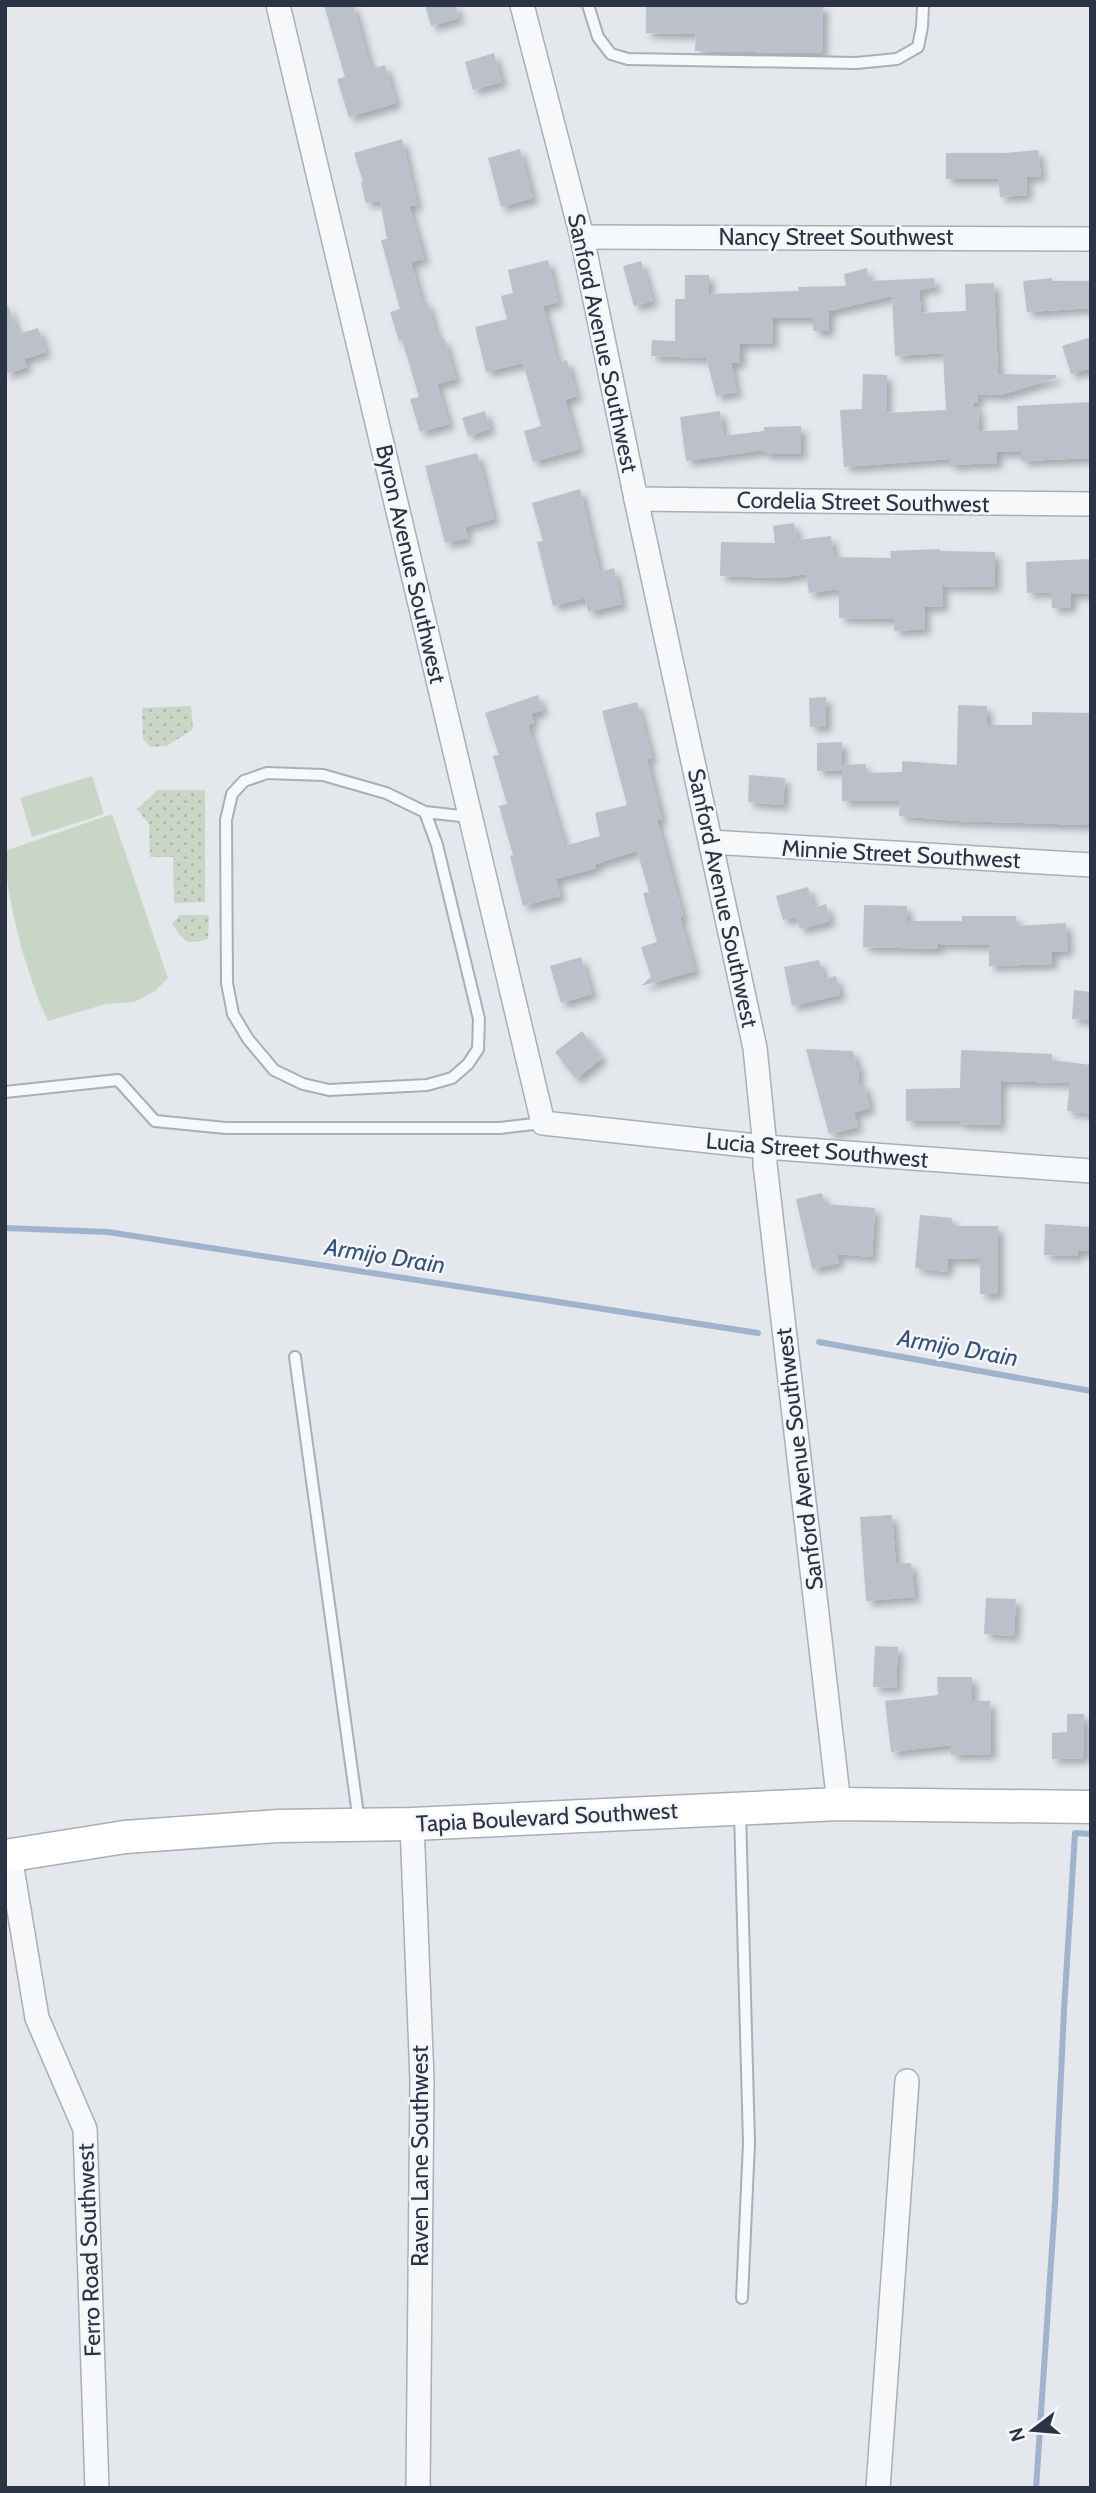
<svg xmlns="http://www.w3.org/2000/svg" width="1096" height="2493" viewBox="0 0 1096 2493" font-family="Cabin,sans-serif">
  <defs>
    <pattern id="park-dots" width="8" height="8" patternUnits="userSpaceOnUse" patternTransform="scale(1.75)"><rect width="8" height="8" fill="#c9d6c5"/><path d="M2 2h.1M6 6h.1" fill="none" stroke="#adb8ab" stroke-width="1.8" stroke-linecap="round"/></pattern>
    <filter id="shadow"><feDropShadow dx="5.5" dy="5.5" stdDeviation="3.5" flood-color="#0004"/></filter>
  </defs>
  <rect width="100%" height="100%" fill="#e4e7ec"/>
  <!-- park -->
  <g fill="url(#park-dots)">
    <polygon points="191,706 193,729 167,746 150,747 143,739 142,708"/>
    <polygon points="158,790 205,790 205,902 174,903 173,857 150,857 149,824 137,809"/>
    <path d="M180 915H209L208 939C185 945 186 943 172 924Z"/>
  </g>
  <!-- pitch -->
  <g fill="#c9d6c5">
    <polygon points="92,776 104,814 32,837 20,798"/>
    <path d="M112 814 168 978 155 991 134 1002 106 1004 48 1021C28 980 5 897 5 851Z"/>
  </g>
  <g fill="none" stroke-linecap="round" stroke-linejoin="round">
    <!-- stream -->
    <g stroke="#9fb4cc" stroke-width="6">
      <polyline points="5,1228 108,1232 758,1333"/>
      <polyline points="819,1342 1091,1391"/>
      <polyline points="1036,2488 1055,2203 1064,2010 1075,1833 1091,1834"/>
    </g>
  </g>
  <!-- building -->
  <g fill="#bbc0ca" filter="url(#shadow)">
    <polygon points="324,5 353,5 371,69 385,65 396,103 349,117 337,79 345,77"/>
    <polygon points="425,5 456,5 459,18 431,26"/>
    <polygon points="646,5 823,5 822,53 695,51 696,34 646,33"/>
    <polygon points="494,53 502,82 473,90 465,62"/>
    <polygon points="402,139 417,205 409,206 424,259 411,262 422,303 427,301 438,340 444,338 456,379 437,384 449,424 420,432 410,399 419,397 402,340 399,341 390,312 400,309 381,240 387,239 380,201 366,203 361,183 363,182 354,153"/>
    <polygon points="520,149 533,198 501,207 488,158"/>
    <polygon points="1038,150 1041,176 1026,177 1027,195 1000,197 998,179 946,179 946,153 1005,153"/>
    <polygon points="548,260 558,302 543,306 558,363 567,360 577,396 565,400 579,449 533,462 524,431 541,426 523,363 486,372 475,327 507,319 501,296 513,293 508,270"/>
    <polygon points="641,261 653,301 634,306 623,266"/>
    <polygon points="867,268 869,281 934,278 936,287 919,290 921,313 966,311 965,284 994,283 998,374 1056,375 1056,378 1001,395 977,394 978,402 973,403 974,408 978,407 979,431 1018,430 1017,406 1091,402 1091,458 1021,461 1021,452 997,452 997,463 949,465 949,459 844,467 840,410 862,409 863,374 887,375 886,413 946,410 943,353 895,356 892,296 829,311 829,331 813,331 813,318 772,318 773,343 740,344 740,363 731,363 737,392 716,396 706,358 651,356 652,340 675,341 675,299 685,299 685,275 709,275 709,294 799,291 798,287 846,286 844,274"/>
    <polygon points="1052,278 1052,281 1091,281 1091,308 1027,312 1023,281"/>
    <polygon points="8,305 18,334 38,328 46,352 24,359 27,367 5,374 5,306"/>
    <polygon points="1091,337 1091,368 1071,374 1062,346"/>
    <polygon points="485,411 490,429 468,436 462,418"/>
    <polygon points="720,411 724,436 764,431 764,427 801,426 801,454 764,454 764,450 686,461 680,417"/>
    <polygon points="477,453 494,519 465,527 468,538 445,543 425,466"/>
    <polygon points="580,489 600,572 614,568 622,604 588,612 585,598 553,606 537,542 543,541 532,503"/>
    <polygon points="794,523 797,540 831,536 834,557 891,558 890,551 940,549 940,551 995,552 995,587 942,586 943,606 924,607 925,629 894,631 893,619 839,618 839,589 809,593 806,574 779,578 720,576 721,542 775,543 773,526"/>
    <polygon points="1091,559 1091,593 1071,594 1071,607 1052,608 1051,592 1027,593 1026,562"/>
    <polygon points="538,695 543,710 531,714 534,723 528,725 565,846 600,836 595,813 627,805 602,711 637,702 652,758 647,759 662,819 657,820 683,916 680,917 695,971 641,986 651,977 641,947 657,942 643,893 649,892 637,851 595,864 596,868 556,879 560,896 523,906 510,856 513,855 499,806 507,804 493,756 499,755 485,713"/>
    <polygon points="826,697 826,727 810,727 809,698"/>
    <polygon points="958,705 987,706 987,725 1032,725 1032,712 1091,713 1091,825 958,821 899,816 900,801 842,801 842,770 817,771 817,743 842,742 842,765 866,764 866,773 902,772 902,761 957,765"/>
    <polygon points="749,775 785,778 783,805 748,802"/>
    <polygon points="808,887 814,908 826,904 830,921 800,929 796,917 783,920 776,896"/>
    <polygon points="864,905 907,906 907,921 962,921 962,916 1016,916 1016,926 1066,923 1068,951 1052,952 1052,964 989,966 989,945 938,944 938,949 863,947"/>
    <polygon points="581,957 592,994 561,1003 550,966"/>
    <polygon points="819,960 824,979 836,976 840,995 792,1006 784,967"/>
    <polygon points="1074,990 1091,992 1091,1020 1072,1019"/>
    <polygon points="582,1031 602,1058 576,1079 555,1052"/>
    <polygon points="806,1049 853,1051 856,1065 859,1065 858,1085 864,1083 870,1108 854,1113 858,1127 829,1134"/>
    <polygon points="961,1050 1052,1054 1052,1060 1091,1065 1091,1114 1067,1111 1070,1083 1001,1081 1000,1125 960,1124 960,1121 906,1121 906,1089 960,1088"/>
    <polygon points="822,1193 825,1204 875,1208 872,1257 837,1254 839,1263 812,1269 796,1199"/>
    <polygon points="920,1215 952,1218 952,1226 998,1226 998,1294 980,1294 980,1259 948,1259 947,1272 915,1268"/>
    <polygon points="1045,1224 1091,1227 1091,1251 1078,1251 1078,1256 1044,1255"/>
    <polygon points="892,1515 896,1564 911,1563 915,1597 866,1601 860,1517"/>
    <polygon points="986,1598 1016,1599 1014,1636 984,1634"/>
    <polygon points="875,1646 898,1647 896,1688 873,1687"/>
    <polygon points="937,1677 972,1677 972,1701 990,1701 991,1754 951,1755 951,1745 891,1752 885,1701 938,1695"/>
    <polygon points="1067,1714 1084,1714 1084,1758 1052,1759 1052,1733 1067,1732"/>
  </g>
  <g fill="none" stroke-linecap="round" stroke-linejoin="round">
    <!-- lane casing -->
    <g stroke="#a9aeb7" stroke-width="14">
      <g id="lane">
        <polyline points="588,5 598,37 611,54 628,59 856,63 897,59 918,47 922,27 923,5"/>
        <polyline points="425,812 437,845 479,1019 478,1049 468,1064 452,1078 427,1085 329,1090 303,1084 274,1070 248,1039 233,1014 227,983 226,820 232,794 244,781 267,773 323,775 386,793 425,812 470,817"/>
        <polyline points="5,1092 118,1080 155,1121 226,1128 500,1128 543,1123"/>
        <polyline points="295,1357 359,1822"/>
        <polyline points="740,1812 749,2143 742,2298"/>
      </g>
    </g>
    <!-- street casing -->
    <g stroke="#a9aeb7" stroke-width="26">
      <g id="street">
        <polyline points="278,5 543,1123 765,1147 1091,1171"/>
        <polyline points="522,5 582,237 636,499 755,1048 765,1147 765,1164 839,1804"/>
        <polyline points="582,237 1091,239"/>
        <polyline points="636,499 1091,504"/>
        <polyline points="711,842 1091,865"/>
        <polyline points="412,1824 422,2080 418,2488"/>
        <polyline points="10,1856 37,2018 85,2129 97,2488"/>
        <polyline points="878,2488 907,2081"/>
      </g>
    </g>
    <!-- secondary casing -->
    <g stroke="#a9aeb7" stroke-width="35">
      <polyline id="secondary" points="5,1856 125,1837 278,1826 412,1824 839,1804 1091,1807"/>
    </g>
    <!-- lane -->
    <use href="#lane" stroke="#f7f8fa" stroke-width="10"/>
    <!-- street -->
    <use href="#street" stroke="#f7f8fa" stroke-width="23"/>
    <!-- secondary -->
    <use href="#secondary" stroke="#fff" stroke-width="32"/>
  </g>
  <g text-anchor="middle" stroke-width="5" stroke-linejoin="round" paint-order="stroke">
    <!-- street labels -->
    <g font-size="23" fill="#2b3445" stroke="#f4f6f9">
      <text x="836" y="245">Nancy Street Southwest</text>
      <text transform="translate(603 343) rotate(78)" y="8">Sanford Avenue Southwest</text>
      <text transform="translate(863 502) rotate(1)" y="8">Cordelia Street Southwest</text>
      <text transform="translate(411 564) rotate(77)" y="8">Byron Avenue Southwest</text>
      <text transform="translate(901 854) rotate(3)" y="8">Minnie Street Southwest</text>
      <text transform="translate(723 898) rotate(78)" y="8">Sanford Avenue Southwest</text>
      <text transform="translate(817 1150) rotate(5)" y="8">Lucia Street Southwest</text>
      <text transform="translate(799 1459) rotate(-97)" y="8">Sanford Avenue Southwest</text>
      <text transform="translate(547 1817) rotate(-3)" y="8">Tapia Boulevard Southwest</text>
      <text transform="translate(420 2156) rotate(-90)" y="8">Raven Lane Southwest</text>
      <text transform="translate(89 2250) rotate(-92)" y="8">Ferro Road Southwest</text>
    </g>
    <!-- water labels -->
    <g font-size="24" font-style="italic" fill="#34527a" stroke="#f4f6f9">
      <text transform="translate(385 1256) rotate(9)" y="8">Armijo Drain</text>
      <text transform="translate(958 1348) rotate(10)" y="8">Armijo Drain</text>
    </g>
  </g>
  <!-- border -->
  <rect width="1096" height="2493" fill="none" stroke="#2b3445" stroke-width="14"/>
  <!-- north arrow -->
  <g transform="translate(1033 2430) rotate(254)" stroke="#f4f6f9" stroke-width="5" paint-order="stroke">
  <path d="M0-5L12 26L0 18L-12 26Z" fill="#2b3445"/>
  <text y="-10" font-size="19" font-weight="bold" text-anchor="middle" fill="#2b3445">N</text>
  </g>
</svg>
